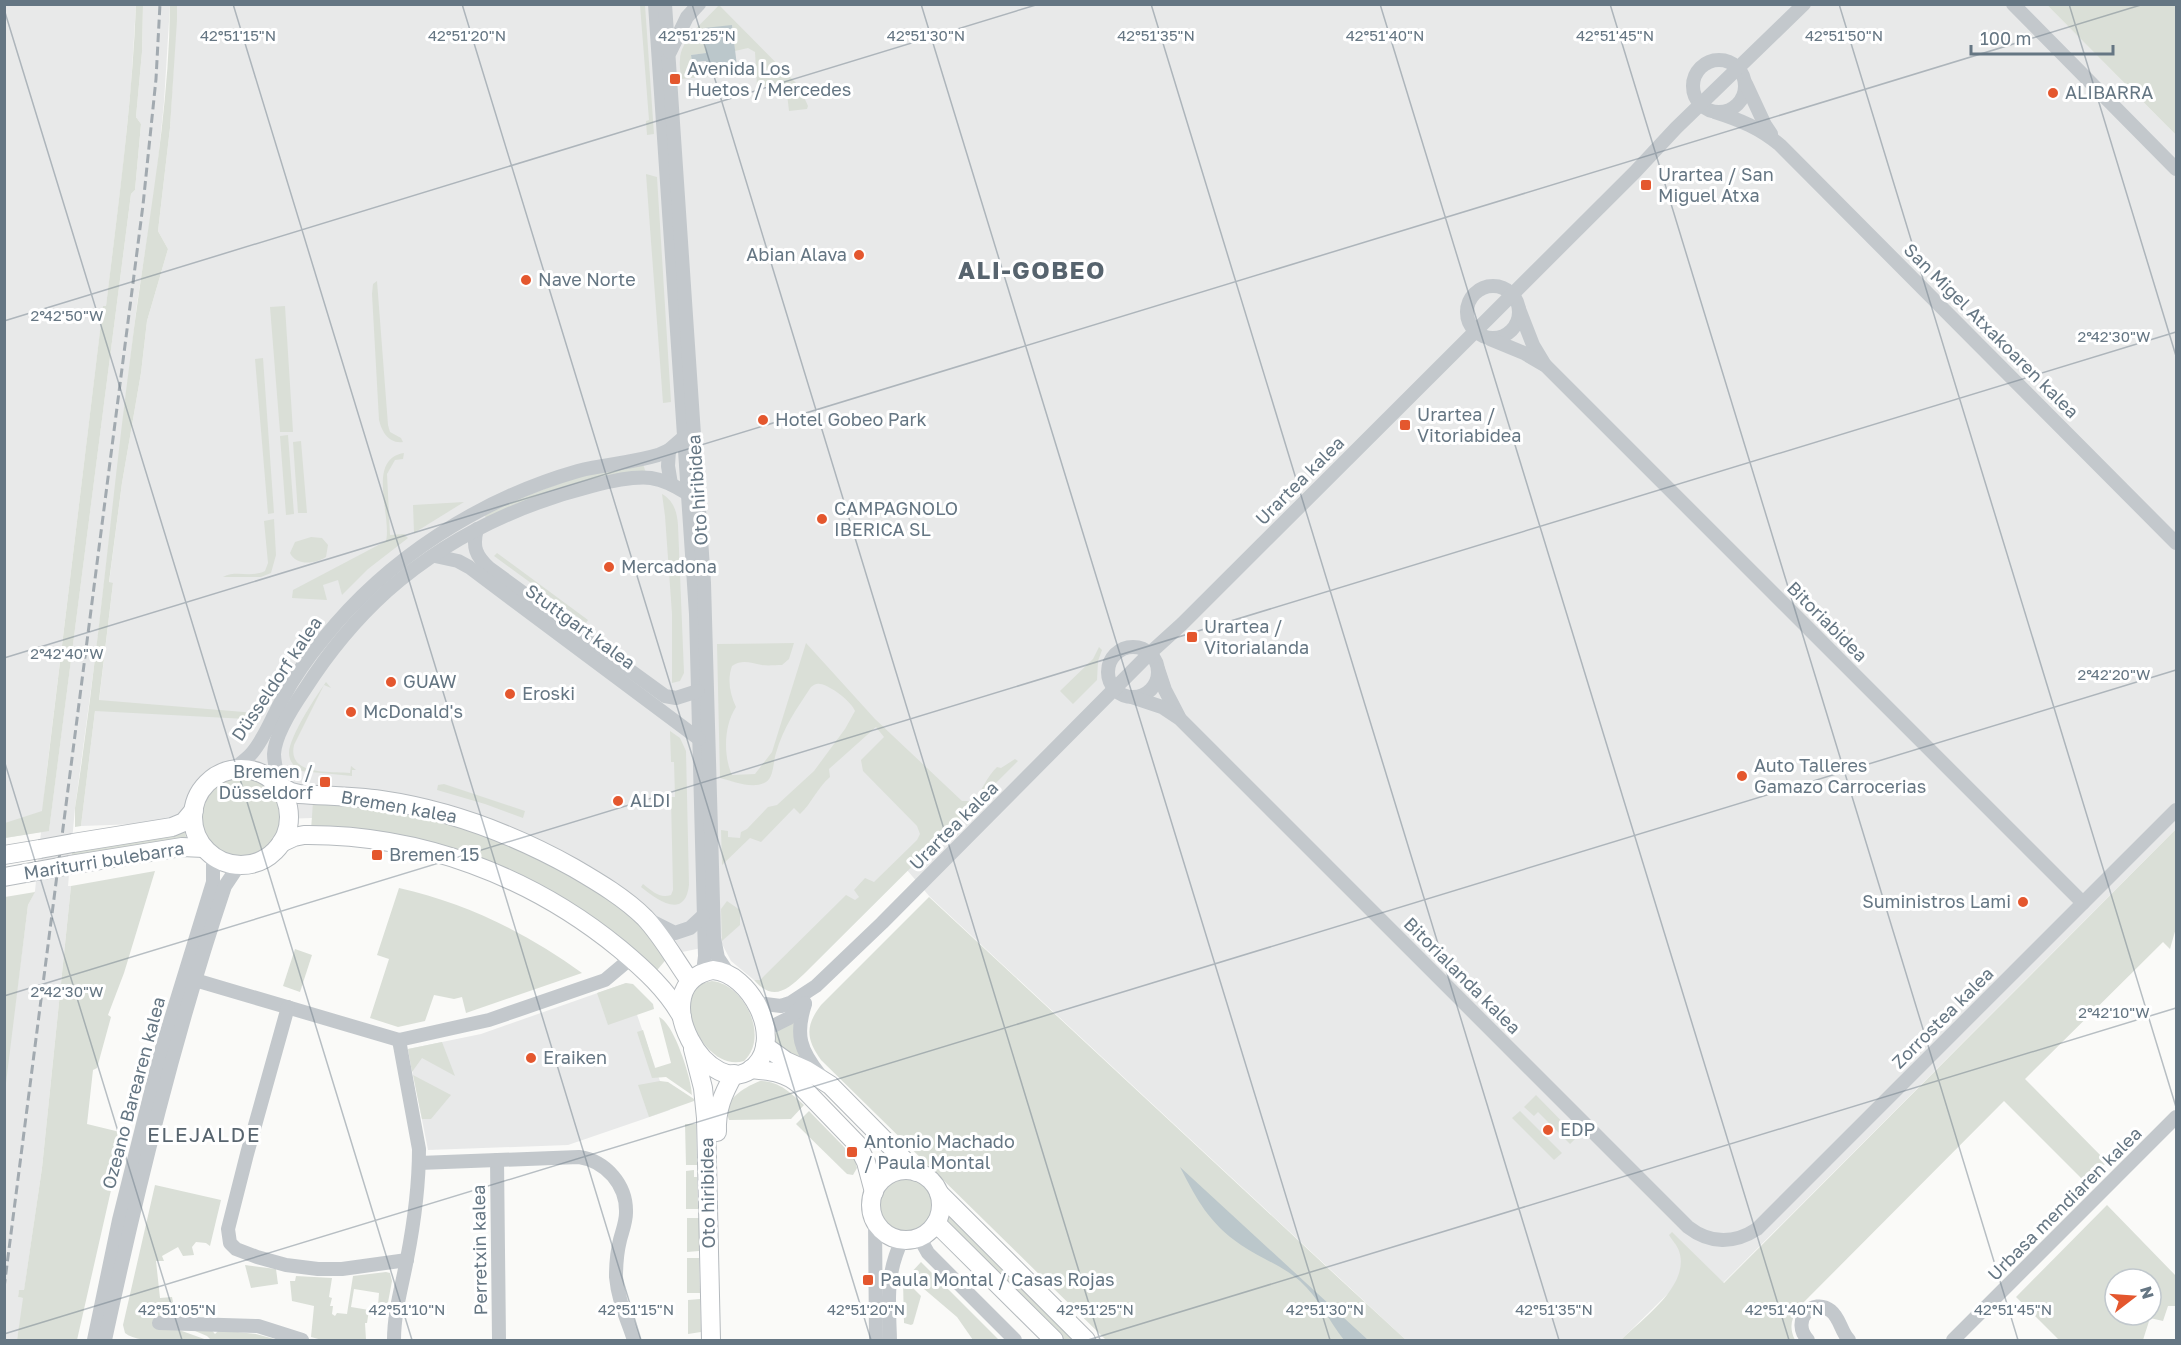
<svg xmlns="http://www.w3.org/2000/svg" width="2181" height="1345" viewBox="0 0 2181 1345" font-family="'Golos Text',sans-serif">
  <rect width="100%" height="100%" fill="#fafaf8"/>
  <!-- built -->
  <g fill="#e8e9e9">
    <polygon points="5,5 136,5 131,86 123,167 106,307 103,307 46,777 41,831 49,830 131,194 135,190 141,124 136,117 142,52 143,5 170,5 164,102 156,182 137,304 96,652 75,808 68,886 71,886 42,1168 24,1291 19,1291 18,1297 24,1298 17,1340 5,1340 4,1091 28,905 35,891 41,832 5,838"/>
    <polygon points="177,5 2047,5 2176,135 2176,829 1723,1283 1701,1261 1621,1340 1406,1340 930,897 901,863 760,980 754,980 731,961 722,944 652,958 369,816 81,826 95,711 99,701 113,583 109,583 122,483 141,373 147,321 168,249 158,231 170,128"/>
    <polygon points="626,983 670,1110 568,1145 428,1150 408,1049 481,1034"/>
  </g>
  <!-- green -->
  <g fill="#dadfd7" fill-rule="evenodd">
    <path d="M136 5H143L142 52 136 117 141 124 135 190 131 194 49 831 5 838V823L42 811 103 306H106C118 206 132 106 136 5Z"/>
    <path d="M170 5H177V20L170 128 158 231 168 249 147 321 141 373 122 483 109 582 113 583 99 700 257 713 254 721 247 719 95 711 81 826 75 827V808C98 657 111 504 131 352 145 237 169 122 170 5Z"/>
    <polygon points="640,5 645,5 654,134 647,135 646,121 649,120"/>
    <path d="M719 5 799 86 808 106 807 109 789 111 786 85 757 86 755 52 748 48 735 51 732 25 707 53 691 55 693 71 722 68V75L681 79C681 73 679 66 680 60 680 39 706 20 719 5Z"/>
    <polygon points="2047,5 2176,5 2176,135"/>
    <polygon points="646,174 657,177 671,402 663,403"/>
    <path d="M377 281 388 425 390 432 401 438 403 442C389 444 382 432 379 420L372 294 373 284Z"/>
    <polygon points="285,306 293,432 280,432 270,307"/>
    <polygon points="263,358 274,513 268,514 255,359"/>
    <polygon points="288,435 294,514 286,515 280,436"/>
    <polygon points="301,441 307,513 298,513 293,442"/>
    <path d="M404 453 403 459 395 460 387 474 390 535 404 534 408 538 368 569 342 595 338 580 323 585 327 600 292 598 293 590 386 541C392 516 366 459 404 453Z"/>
    <polygon points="643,464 646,473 487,520 483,512 582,475"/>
    <path d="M662 494C674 501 677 512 678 525L684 673 680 681 672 683V614L665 516Z"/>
    <polygon points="464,502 414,533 413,505"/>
    <path d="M274 519 276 555 271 573 261 577H223C236 570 251 578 265 571L268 563 264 521Z"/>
    <path d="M311 537 322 538 328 545 326 557C315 564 296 566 290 553L295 542Z"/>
    <polygon points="497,553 588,620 586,623 494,556"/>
    <path d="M794 643 789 659 782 665C776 665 768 666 762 665 750 663 743 659 732 666 727 680 730 694 736 707 724 725 723 755 732 775L755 774 772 752 806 643 875 719 962 801H972C983 791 986 777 997 767L1001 768 1015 759 1018 761 804 974C787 990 773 1002 754 980H760L846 895 855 900 859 897 854 890 865 878 874 882 917 840 920 834 917 826 863 771 861 760 884 737 876 727 829 769 830 777C817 788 812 803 800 814L794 808 761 842 750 838 722 865 721 830 728 831V837L740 838 741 832 747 829 768 807 777 805 814 771 845 729 855 711C852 702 830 685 820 684 816 683 814 685 811 687 796 710 784 726 776 753 773 762 774 777 766 782 753 790 733 781 720 778L717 644Z"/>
    <polygon points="1099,647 1102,650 1098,661 1097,680 1073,704 1060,691 1093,659"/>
    <path d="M326 682 331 688 324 685 294 745C287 776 330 771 350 773L351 766 356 770H352V776L301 771C294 767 289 761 289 753 289 737 316 696 326 682Z"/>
    <path d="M670 731 680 738 686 751 689 885C685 921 656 899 641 887L643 884C652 891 660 899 671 895L673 890 671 797H675L674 762H671Z"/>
    <circle cx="241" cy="818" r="41"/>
    <polygon points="444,784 525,811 523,818 485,804 437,790 438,785"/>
    <path d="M313 802C334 804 356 804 377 807 460 819 559 857 624 910 640 923 654 940 668 957L654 974 493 868 311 830Z"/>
    <path d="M2176 829V928L2170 949 2163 942 2025 1079 2107 1162 2086 1183 2004 1101 1798 1308C1791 1319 1789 1328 1795 1340H1621C1642 1319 1691 1285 1679 1251 1677 1245 1672 1240 1669 1235L1672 1232 1724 1283Z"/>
    <polygon points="184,830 187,840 71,859 72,849"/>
    <polygon points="155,871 124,973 108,1015 111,1017 97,1068 93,1070 87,1124 124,1133 77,1340 17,1340 23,1298 18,1297 19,1290 24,1290 42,1168 71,886"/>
    <path d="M399 888C466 903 527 933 582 973L466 1013 462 997 454 999 434 995 425 1021 398 1027 370 1018 389 959 377 955Z"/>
    <polygon points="35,892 28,905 5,1091 5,897"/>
    <path d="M929 897 1343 1282 1406 1340H1106L821 1060C806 1039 805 1026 821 1005Z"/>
    <polygon points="727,901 740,910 740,925 722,941 721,909"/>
    <polygon points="295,949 312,955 300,992 283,986"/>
    <path d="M712 981C744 984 770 1037 744 1061 711 1072 677 1014 695 989 699 984 706 982 712 981Z"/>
    <polygon points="626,983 633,984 653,1004 654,1009 608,1025 597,993"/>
    <path d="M659 1017C674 1023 692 1080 692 1095L666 1077 652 1078 637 1032 643 1030 655 1068 671 1063Z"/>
    <path d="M795 1022 802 1062 775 1046C773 1028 780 1029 795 1022Z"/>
    <polygon points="442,1042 455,1076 422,1058 412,1072 408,1049"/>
    <polygon points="413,1075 451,1095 431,1119 422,1119"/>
    <polygon points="660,1081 668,1082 694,1099 694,1101 649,1117 638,1085"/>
    <path d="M760 1081C779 1081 791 1093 804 1105L791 1119 729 1120C721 1100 745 1087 760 1081Z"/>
    <polygon points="1536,1095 1577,1137 1570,1144 1538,1112 1534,1116 1524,1107"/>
    <polygon points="809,1111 846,1149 855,1160 857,1168 853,1175 847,1174 796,1124"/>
    <polygon points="1520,1111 1562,1153 1554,1160 1512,1118"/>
    <polygon points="685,1124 696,1124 697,1165 686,1165"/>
    <polygon points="694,1170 694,1177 697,1177 698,1209 686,1209 686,1171"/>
    <circle cx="905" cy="1205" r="28"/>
    <path d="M155 1185 221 1200 210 1246 206 1243 196 1242 192 1247 194 1255 183 1256 178 1247 162 1256 164 1261H156L160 1298 172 1297 175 1312H180L181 1320 168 1326 207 1340C187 1340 139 1345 125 1333L123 1325Z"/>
    <path d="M2107 1205 2176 1276V1306H2168L2163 1321 2150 1318 2143 1340H2059L2016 1297ZM2115 1279H2151V1315H2115Z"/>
    <polygon points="945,1206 1080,1340 1061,1340 941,1221"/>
    <polygon points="687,1218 699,1218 699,1251 687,1252"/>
    <polygon points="687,1258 699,1258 700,1293 687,1293"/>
    <polygon points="921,1262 999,1340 973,1340 957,1317 910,1277 909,1275"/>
    <polygon points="245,1265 276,1269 278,1284 251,1288"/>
    <polygon points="386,1272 390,1273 392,1281 386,1313 374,1311 375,1306 378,1306 379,1293 354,1289 351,1307 369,1310 367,1323 365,1323 366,1340 322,1340 311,1337 314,1306 292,1301 290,1281 295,1281 296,1276 332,1278 329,1297 332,1298 330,1306 333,1306 332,1314 335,1316 337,1313 347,1314 353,1276"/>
    <polygon points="904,1279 921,1296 913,1324 911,1325 904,1323 903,1281"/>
    <polygon points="700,1299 701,1332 688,1334 688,1300"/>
    <polygon points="209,1327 215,1334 219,1330 256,1334 278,1340 211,1340 207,1336 188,1328"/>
  </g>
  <!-- water -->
  <g fill="#bbc7cb">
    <polygon points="732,25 737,66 708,69 706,61 692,62 691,55 706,53 704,28"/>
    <path d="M1180 1167 1368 1340H1344C1329 1321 1319 1298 1300 1281 1283 1266 1260 1258 1241 1245 1209 1223 1197 1200 1180 1167Z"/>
  </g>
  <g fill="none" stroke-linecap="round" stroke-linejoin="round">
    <!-- major casing -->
    <g stroke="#b5babe" stroke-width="20">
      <g id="major">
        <circle cx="241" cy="817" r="48"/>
        <path d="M273 782 291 792 299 794C326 796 353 796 381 800 450 810 513 834 574 868 598 882 625 898 645 918 662 936 675 960 690 981"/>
        <polyline points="73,843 172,827 184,822 194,810"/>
        <path d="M281 843 294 837 304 835C420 834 531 876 620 949 644 969 667 990 682 1017"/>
        <polyline points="4,855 40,849"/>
        <polyline points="70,865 182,847 204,848"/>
        <polyline points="4,877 37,871"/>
        <path d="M713 970C750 973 784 1037 755 1066 711 1109 639 984 713 970Z"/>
        <polyline points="765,1046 786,1061 806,1070 830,1085 916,1172"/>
        <polyline points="693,1049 703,1088 706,1118 711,1340"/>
        <path d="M751 1069C770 1071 785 1072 800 1085L857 1144 866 1162 874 1192"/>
        <path d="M717 1132C716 1109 723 1094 734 1074"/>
        <circle cx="906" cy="1205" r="35"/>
        <polyline points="939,1193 1086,1340"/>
        <polyline points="936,1223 1054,1340"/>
      </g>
    </g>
    <!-- minor -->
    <g stroke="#c3c8cc" stroke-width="14">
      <polyline points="655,4 696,614 705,956 703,972"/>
      <polyline points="665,4 704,583 714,938 718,958 728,973"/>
      <polyline points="2013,4 2176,169"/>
      <polyline points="670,52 687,17 699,4"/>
      <circle cx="1719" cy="86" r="26"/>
      <polyline points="1746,84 1765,125 1771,134"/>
      <path d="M1715 112C1740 120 1760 128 1780 145L2176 543"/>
      <circle cx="1493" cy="312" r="26"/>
      <polyline points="1519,309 1533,345 1545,365"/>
      <polyline points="1490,339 1524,353 1546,366 2083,903"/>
      <polyline points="669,450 668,466 671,484"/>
      <path d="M477 529C472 547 476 556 489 568L665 696 676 698 698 691"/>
      <polyline points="435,556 458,561 469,567 699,739"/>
      <circle cx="1133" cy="672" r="25"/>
      <polyline points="1158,669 1165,690 1179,717"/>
      <path d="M1132 697 1162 707 1180 719 1688 1227C1710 1244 1734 1244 1757 1229L2176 810"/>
      <path d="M231 771C238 765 246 760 252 753 265 738 273 715 283 698 294 677 309 656 324 638 388 558 480 499 578 471 604 464 632 463 658 455L669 450 684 437"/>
      <path d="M282 790C279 779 274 766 274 754 275 734 294 705 305 689 328 653 356 619 387 591 446 539 517 505 592 486 611 481 632 476 651 478 665 480 676 487 688 494"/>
      <polyline points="651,921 675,933 690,928 703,916"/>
      <polyline points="195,980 399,1040 489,1020 605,980 624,964 629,956"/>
      <polyline points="757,1003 781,1006 790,1003 816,986 882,923 1150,653 1182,624 1635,172 1676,128 1804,4"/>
      <path d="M805 1004C795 1035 800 1050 820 1075"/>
      <polyline points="288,1007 247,1154 228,1229 230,1243 236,1249 257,1257 286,1265 318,1269 342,1269 407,1260"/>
      <polyline points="765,1030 789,1018 805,1003"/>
      <polyline points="497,1160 499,1340"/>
      <path d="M419 1163 579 1157C606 1161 627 1185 626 1213 626 1222 622 1232 620 1240 617 1252 616 1265 616 1277 618 1300 627 1319 634 1340"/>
      <polyline points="875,1221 876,1340"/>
      <polyline points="923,1236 923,1244 928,1253 1015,1340"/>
      <polyline points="159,1323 258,1326 302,1340"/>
      <polyline points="94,1340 119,1220 162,1048 213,882 213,856"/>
      <path d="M105 1340C138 1187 175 1035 225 886L239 865"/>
      <path d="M394 1340C394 1312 402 1286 407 1259 414 1223 419 1185 419 1149L399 1040"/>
      <path d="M890 1340C889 1302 885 1276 902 1240"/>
      <path d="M1808 1340C1790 1321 1813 1296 1831 1311 1840 1318 1841 1332 1849 1340"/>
      <polyline points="1953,1340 2176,1117"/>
    </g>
    <!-- major -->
    <use href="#major" stroke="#fff" stroke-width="18"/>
    <!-- rail -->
    <polyline stroke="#a2aab0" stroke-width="3" stroke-dasharray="9 4.5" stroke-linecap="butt" points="4,1288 143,205 156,79 160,4"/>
    <!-- major-bridge casing -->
    <g stroke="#b5babe" stroke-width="20" stroke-linecap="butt">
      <g id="major-bridge">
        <polyline points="40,849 73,843"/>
        <polyline points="37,871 70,865"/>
      </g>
    </g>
    <!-- major-bridge -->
    <use href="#major-bridge" stroke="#fff" stroke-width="18"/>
  </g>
  <!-- ticks -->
  <path fill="none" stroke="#657683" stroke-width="1.5" stroke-opacity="0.45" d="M233 4 641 1340M462 4 871 1340M692 4 1100 1340M921 4 1330 1340M1151 4 1559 1340M1380 4 1789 1340M1610 4 2018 1340M1839 4 2176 1107M2069 4 2176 356M4 9 412 1340M4 321 1039 4M4 658 2144 4M4 760 182 1340M4 996 2176 332M4 1334 2176 670M1088 1340 2176 1008"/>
  <!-- markers -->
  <g fill="#e4572e" stroke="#fff" stroke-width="2">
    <rect x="669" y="73" width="12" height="12" rx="3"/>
    <circle cx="2053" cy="93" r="6"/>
    <rect x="1640" y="179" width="12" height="12" rx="3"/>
    <circle cx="859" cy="255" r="6"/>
    <circle cx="526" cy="280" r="6"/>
    <circle cx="763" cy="420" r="6"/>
    <rect x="1399" y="419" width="12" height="12" rx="3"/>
    <circle cx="822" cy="519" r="6"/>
    <circle cx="609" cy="567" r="6"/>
    <rect x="1186" y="631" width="12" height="12" rx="3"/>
    <circle cx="391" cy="682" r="6"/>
    <circle cx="510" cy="694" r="6"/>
    <circle cx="351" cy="712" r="6"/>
    <circle cx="1742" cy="776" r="6"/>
    <rect x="319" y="776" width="12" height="12" rx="3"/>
    <circle cx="618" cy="801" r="6"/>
    <rect x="371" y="849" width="12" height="12" rx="3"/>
    <circle cx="2023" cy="902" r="6"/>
    <circle cx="531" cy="1058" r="6"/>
    <circle cx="1548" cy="1130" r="6"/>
    <rect x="846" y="1146" width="12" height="12" rx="3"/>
    <rect x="862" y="1274" width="12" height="12" rx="3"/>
  </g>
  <g text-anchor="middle" stroke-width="6" stroke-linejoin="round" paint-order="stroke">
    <!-- poi labels -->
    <g font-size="18" fill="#657683" stroke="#fff" text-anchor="start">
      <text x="687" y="75">Avenida Los<tspan x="687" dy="21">Huetos / Mercedes</tspan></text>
      <text x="2065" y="99">ALIBARRA</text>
      <text x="1658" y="181">Urartea / San<tspan x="1658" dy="21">Miguel Atxa</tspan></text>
      <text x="847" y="261" text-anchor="end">Abian Alava</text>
      <text x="538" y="286">Nave Norte</text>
      <text x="1417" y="421">Urartea /<tspan x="1417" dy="21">Vitoriabidea</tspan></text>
      <text x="775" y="426">Hotel Gobeo Park</text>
      <text x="834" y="515">CAMPAGNOLO<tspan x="834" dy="21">IBERICA SL</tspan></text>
      <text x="621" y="573">Mercadona</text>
      <text x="1204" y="633">Urartea /<tspan x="1204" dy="21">Vitorialanda</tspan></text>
      <text x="403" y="688">GUAW</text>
      <text x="522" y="700">Eroski</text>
      <text x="363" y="718">McDonald's</text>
      <text x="1754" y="772">Auto Talleres<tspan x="1754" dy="21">Gamazo Carrocerias</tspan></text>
      <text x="313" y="778" text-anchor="end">Bremen /<tspan x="313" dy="21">Düsseldorf</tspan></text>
      <text x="630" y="807">ALDI</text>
      <text x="389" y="861">Bremen 15</text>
      <text x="2011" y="908" text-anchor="end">Suministros Lami</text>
      <text x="543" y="1064">Eraiken</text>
      <text x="1560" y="1136">EDP</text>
      <text x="864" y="1148">Antonio Machado<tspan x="864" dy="21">/ Paula Montal</tspan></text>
      <text x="880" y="1286">Paula Montal / Casas Rojas</text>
    </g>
    <!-- street labels -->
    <g font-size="18" fill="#657683" stroke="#fff">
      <text transform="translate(1991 331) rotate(45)" y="6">San Migel Atxakoaren kalea</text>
      <text transform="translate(1300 481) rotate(-45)" y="6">Urartea kalea</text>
      <text transform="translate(698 490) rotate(-94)" y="6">Oto hiribidea</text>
      <text transform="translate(1827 622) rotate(45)" y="6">Bitoriabidea</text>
      <text transform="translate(580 627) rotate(36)" y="6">Stuttgart kalea</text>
      <text transform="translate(277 679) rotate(-56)" y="6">Düsseldorf kalea</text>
      <text transform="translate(399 807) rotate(10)" y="6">Bremen kalea</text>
      <text transform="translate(954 826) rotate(-45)" y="6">Urartea kalea</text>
      <text transform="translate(104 861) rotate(-9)" y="6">Mariturri bulebarra</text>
      <text transform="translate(1462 976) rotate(45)" y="6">Bitorialanda kalea</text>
      <text transform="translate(1943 1018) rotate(-45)" y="6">Zorrostea kalea</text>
      <text transform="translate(134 1093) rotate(-75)" y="6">Ozeano Barearen kalea</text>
      <text transform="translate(708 1193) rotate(-91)" y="6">Oto hiribidea</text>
      <text transform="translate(2065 1204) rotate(-45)" y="6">Urbasa mendiaren kalea</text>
      <text transform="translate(480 1250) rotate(-91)" y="6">Perretxin kalea</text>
    </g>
    <!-- quarter labels -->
    <g font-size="21" letter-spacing="1.5" fill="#57646e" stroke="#fff">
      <text x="204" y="1142">ELEJALDE</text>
    </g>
    <!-- district labels -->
    <g font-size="24" font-weight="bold" letter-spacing="1.5" fill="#57646e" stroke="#fff">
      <text x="1032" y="279">ALI-GOBEO</text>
    </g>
  </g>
  <g font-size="15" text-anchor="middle" fill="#657683" stroke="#fff" stroke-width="6" stroke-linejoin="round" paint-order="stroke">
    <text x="238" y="41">42°51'15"N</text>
    <text x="467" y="41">42°51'20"N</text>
    <text x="697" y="41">42°51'25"N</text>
    <text x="926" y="41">42°51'30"N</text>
    <text x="1156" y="41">42°51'35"N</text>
    <text x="1385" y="41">42°51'40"N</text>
    <text x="1615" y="41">42°51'45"N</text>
    <text x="1844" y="41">42°51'50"N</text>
    <text x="67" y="321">2°42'50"W</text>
    <text x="2114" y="342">2°42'30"W</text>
    <text x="67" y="659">2°42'40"W</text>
    <text x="2114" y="680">2°42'20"W</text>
    <text x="67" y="997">2°42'30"W</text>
    <text x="2114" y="1018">2°42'10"W</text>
    <text x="177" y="1315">42°51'05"N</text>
    <text x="407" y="1315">42°51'10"N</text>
    <text x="636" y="1315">42°51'15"N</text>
    <text x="866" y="1315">42°51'20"N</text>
    <text x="1095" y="1315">42°51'25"N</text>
    <text x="1325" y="1315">42°51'30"N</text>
    <text x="1554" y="1315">42°51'35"N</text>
    <text x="1784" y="1315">42°51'40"N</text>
    <text x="2013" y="1315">42°51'45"N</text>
  </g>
  <!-- border -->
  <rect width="2181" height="1345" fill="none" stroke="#657683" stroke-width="12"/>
  <!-- north arrow -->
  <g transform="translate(2133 1297) rotate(73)"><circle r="28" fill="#ffffff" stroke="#c1c8cd" stroke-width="1.5"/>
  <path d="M0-4.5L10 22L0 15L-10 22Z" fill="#e4572e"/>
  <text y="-9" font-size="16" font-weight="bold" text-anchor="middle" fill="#657683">N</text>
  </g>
  <!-- scale -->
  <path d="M1971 45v9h142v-9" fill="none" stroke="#657683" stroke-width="3"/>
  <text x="1980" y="45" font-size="18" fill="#657683" stroke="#ffffff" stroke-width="4.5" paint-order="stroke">100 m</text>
</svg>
